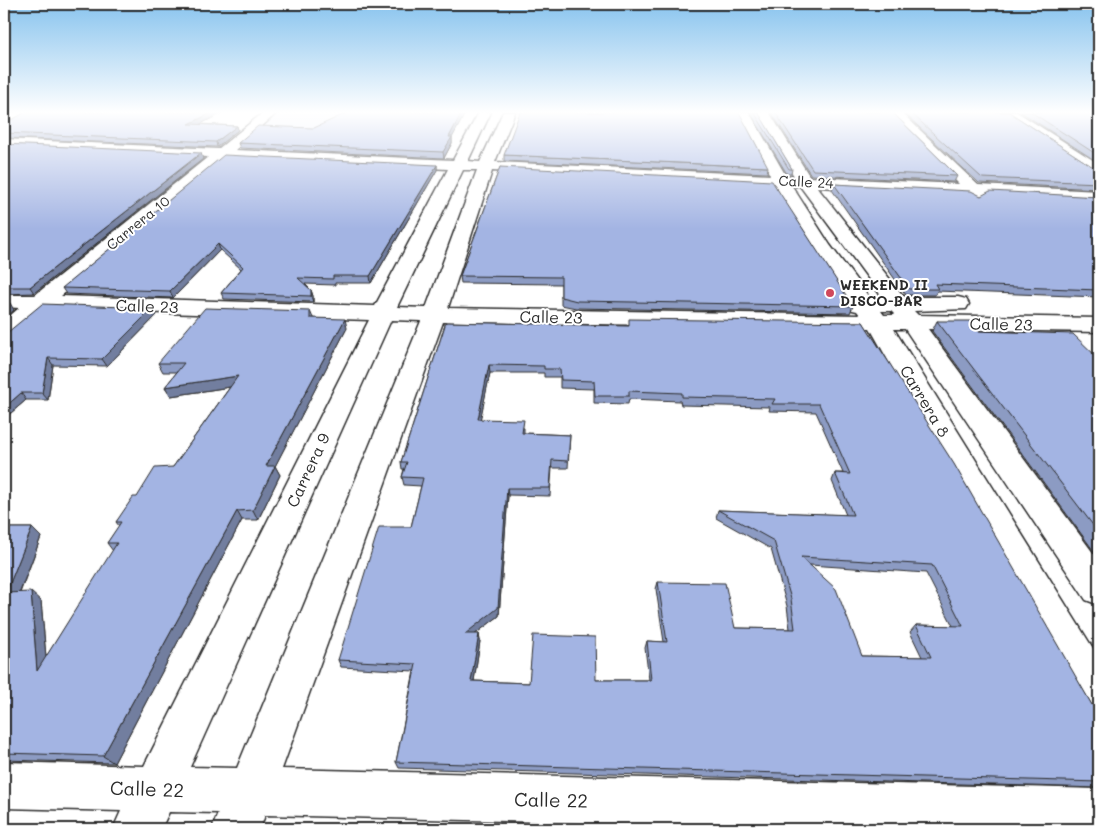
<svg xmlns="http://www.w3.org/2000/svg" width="1103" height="833" viewBox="0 0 1103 833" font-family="Mali,sans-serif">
  <rect width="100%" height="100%" fill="#fff"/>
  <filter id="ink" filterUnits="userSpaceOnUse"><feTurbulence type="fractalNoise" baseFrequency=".02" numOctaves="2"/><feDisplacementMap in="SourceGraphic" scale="10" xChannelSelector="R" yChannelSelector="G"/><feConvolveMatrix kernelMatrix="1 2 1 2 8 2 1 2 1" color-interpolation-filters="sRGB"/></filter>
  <g filter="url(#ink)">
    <!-- built -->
    <polygon fill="#e3e8f7" points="275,112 465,112 446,144 253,132"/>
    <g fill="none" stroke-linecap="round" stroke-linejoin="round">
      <!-- minor casing -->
      <g stroke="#2b2b2b" stroke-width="3">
        <g id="minor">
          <path d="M264 112H278L235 150 453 160 479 112H491L468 161 480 162 503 112H515L495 162 770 175 737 112H749L786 176H794L756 112H769L810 177 959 184 887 112H901L978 185 1099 191V201L987 195 979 200 969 195 817 187 904 297H958L966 299 969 304 966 309 914 311 918 315 1099 318V332L928 329 1099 561V605L1086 600 905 329H894L1099 658V716L1084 710 870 328 443 322 282 769 1099 789V829H821L265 815 260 829H212L218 813 169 812 161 829H113L121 811 4 808V762L144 766 369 320 46 309 12 337 4 339V321L19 308 4 307V295H35L208 157 4 147V139L218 149ZM225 158 448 169 375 306 61 296ZM463 170H477L426 308 397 307ZM492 171 775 185 812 247 848 299 845 304 848 309 857 311 860 315 448 308ZM792 186H800L882 297H869L830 245ZM881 311H891L895 315H884ZM391 320 421 321 237 768 190 767Z"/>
          <polygon points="1002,112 1017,112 1099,164 1099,175 1094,173"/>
        </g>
      </g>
      <!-- minor -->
      <use href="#minor" fill="#fff" fill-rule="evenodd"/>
    </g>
    <!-- wall -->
    <g fill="#8c9bc3" stroke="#2b2b2b" fill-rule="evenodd">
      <polygon points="224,112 200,124 237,126 238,130 217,147 4,138 4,124"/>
      <polygon points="750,112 758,112 792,169 791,174 787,174"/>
      <polygon points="771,112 892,112 957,176 954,182 811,175"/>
      <polygon points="903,112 1009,112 1096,169 1099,170 1099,189 979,183"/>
      <polygon points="1021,112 1099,112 1099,163"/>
      <polygon points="452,138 452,143 444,158 240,148 238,143"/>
      <polygon points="4,144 203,159 34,293 4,294"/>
      <polygon points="504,155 768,167 767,173 504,161"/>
      <polygon points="437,165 437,170 371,283 335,283 335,285 305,284 311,290 313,296 313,302 224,299 221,293 241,269 220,250 173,298 66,294 62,288"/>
      <polygon points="500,167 853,306 850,313 576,308 561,305 561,284 461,283 460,276"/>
      <polygon points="834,184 981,196 1099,197 1099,297 937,291 935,295 906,295 832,190"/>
      <polygon points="310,311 313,318 347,328 275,466 280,475 258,520 242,520 114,763 4,760 4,761 4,528 32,528 41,537 20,593 41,601 46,657 113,551 107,543 119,526 116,522 137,497 173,467 230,387 171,396 165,387 177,372 163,372 158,363"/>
      <polygon points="157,315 107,366 53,365 48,400 26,400 4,419 4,333"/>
      <polygon points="937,321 1099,359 1099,558 932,331"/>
      <path d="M446 322 629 326 863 322 1092 705 1099 708V788L399 768 396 762 414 671 341 667 338 660 411 527 421 486 404 485 402 477 404 469H402L401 462ZM490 373H544V377H560V388L594 389V403L628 404 629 399 680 401 681 405 770 407 769 411 816 412 843 473H835L832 481 846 515 718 510 716 518 771 549 787 606 790 629 735 628 658 582 656 589 664 642 647 641 645 648 649 680H596L529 683 474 681 480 641 479 634H475L499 616 508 495 550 496 552 468H568L570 435 524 433V428L480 419ZM810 565 926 573 953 626 916 625 910 632 922 657 862 656Z"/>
    </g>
    <!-- shaded-wall -->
    <g fill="#727e9f" stroke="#2b2b2b">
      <polygon points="4,112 14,112 4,117"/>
      <polygon points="213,112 224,112 191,129 189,124"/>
      <polygon points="462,112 466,112 452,138 452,143 444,158 443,152 449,137"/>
      <polygon points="237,126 238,130 217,147 216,142"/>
      <polygon points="201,153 203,159 34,293 30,287"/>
      <polygon points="437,165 437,170 371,283 370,276"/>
      <polygon points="218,244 220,250 173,298 170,291"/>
      <polygon points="311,290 313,296 313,302 311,296"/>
      <polygon points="10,303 14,310 4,319 4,308"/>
      <polygon points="153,308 157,315 107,366 102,359"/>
      <polygon points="345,319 347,328 270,476 266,466"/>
      <polygon points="48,358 53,365 48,400 42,393"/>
      <polygon points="489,365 490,373 479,426 478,419"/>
      <polygon points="238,376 243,385 171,396 165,387"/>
      <polygon points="21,393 26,400 4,419 4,408"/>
      <polygon points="275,466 280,475 258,520 253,510"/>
      <polygon points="507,488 508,495 499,616 466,641 465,634"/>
      <polygon points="237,511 242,520 114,763 103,756"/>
      <polygon points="32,528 41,537 16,602 6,593"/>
      <polygon points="31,592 41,601 48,679 37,671"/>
      <polygon points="479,634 480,641 473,687 471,681"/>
    </g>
    <!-- building -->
    <g fill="#a3b4e3" stroke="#2b2b2b" fill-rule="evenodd">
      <polygon points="26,112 213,112 189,124 237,126 216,142 4,133 4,124"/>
      <polygon points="349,112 462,112 449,137 452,137 443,152 238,143 258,126 314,128"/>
      <polygon points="520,112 739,112 768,167 504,155"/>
      <polygon points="754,112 758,112 792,169 789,169"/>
      <polygon points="775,112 892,112 957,176 813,170"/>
      <polygon points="910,112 1009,112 1096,169 1099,170 1099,183 982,178"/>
      <polygon points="1031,112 1099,112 1099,156"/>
      <polygon points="4,144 201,153 30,287 4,287"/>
      <polygon points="224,155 437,165 370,276 333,276 333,279 298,278 311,290 311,296 221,293 243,267 218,244 170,291 62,288"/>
      <polygon points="500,167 772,181 853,306 577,301 561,297 561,277 460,276"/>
      <polygon points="834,184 971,191 981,196 990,191 1099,197 1099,290 935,284 938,289 909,289"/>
      <polygon points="4,302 10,303 4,308"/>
      <polygon points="42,304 153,308 102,359 48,358 42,393 21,393 4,408 4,333 8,332"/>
      <polygon points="205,308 310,311 310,318 345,319 266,466 275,466 253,510 237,511 103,756 4,753 4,528 32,528 6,593 31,592 37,671 117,543 107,543 121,522 116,522 133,497 137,497 155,468 173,467 238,376 165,387 184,363 158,363"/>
      <path d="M629 319 863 322 954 464 1092 705 1099 708V782L396 762 416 664 338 660 379 527H411L423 478 402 477 407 462H401L446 322 629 326ZM489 365 544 366V369H560L561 380 594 381 595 396H629V391L682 393V397L775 399 772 404H819L850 474 835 473 853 515 718 510 774 541 791 599 795 629 735 628 725 583 658 582 667 642 647 641 651 680H596L595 637 533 635 529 683 471 681 479 634H465L498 608 507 488H550L552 460 568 461 570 435 522 433 524 420 478 419ZM801 557 932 565 963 626 916 625 931 657 862 656 836 589Z"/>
      <polygon points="937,321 970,321 978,331 1073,334 1099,359 1099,533"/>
    </g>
  </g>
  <!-- sky -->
  <linearGradient id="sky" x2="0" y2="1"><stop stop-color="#87c3ee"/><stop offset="0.49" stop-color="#fff"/><stop offset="1" stop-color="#fff" stop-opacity="0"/></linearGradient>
  <rect width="1103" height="229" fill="url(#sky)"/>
  <!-- markers -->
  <circle fill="#d1495b" stroke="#fff" stroke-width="2" cx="830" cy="293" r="5"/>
  <g text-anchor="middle" stroke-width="4" stroke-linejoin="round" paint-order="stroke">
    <!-- far-street labels -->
    <g font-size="14" fill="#2b2b2b" stroke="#fff">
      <text transform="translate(806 182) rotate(3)" y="5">Calle 24</text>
      <text transform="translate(138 223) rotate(-39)" y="5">Carrera 10</text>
    </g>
    <!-- far-poi labels -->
    <g font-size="14" font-weight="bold" fill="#2b2b2b" stroke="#fff" text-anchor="start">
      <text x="840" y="290">WEEKEND II<tspan x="840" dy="16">DISCO-BAR</tspan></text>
    </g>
    <!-- street labels -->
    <g font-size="16" fill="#2b2b2b" stroke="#fff">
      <text transform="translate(147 306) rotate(2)" y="6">Calle 23</text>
      <text transform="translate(551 317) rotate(1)" y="6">Calle 23</text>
      <text transform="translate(1001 324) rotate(1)" y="6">Calle 23</text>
      <text transform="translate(925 401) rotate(59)" y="6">Carrera 8</text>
      <text transform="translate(308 470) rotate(-65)" y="6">Carrera 9</text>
    </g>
    <!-- near-street labels -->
    <g font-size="19" fill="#2b2b2b" stroke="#fff">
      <text transform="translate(147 789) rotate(2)" y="7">Calle 22</text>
      <text transform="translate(551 800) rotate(1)" y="7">Calle 22</text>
    </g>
  </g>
  <!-- margin -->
  <rect width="1103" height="833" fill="none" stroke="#fff" stroke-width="20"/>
  <rect x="10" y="10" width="1083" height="813" fill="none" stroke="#2b2b2b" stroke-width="2" filter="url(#ink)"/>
</svg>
